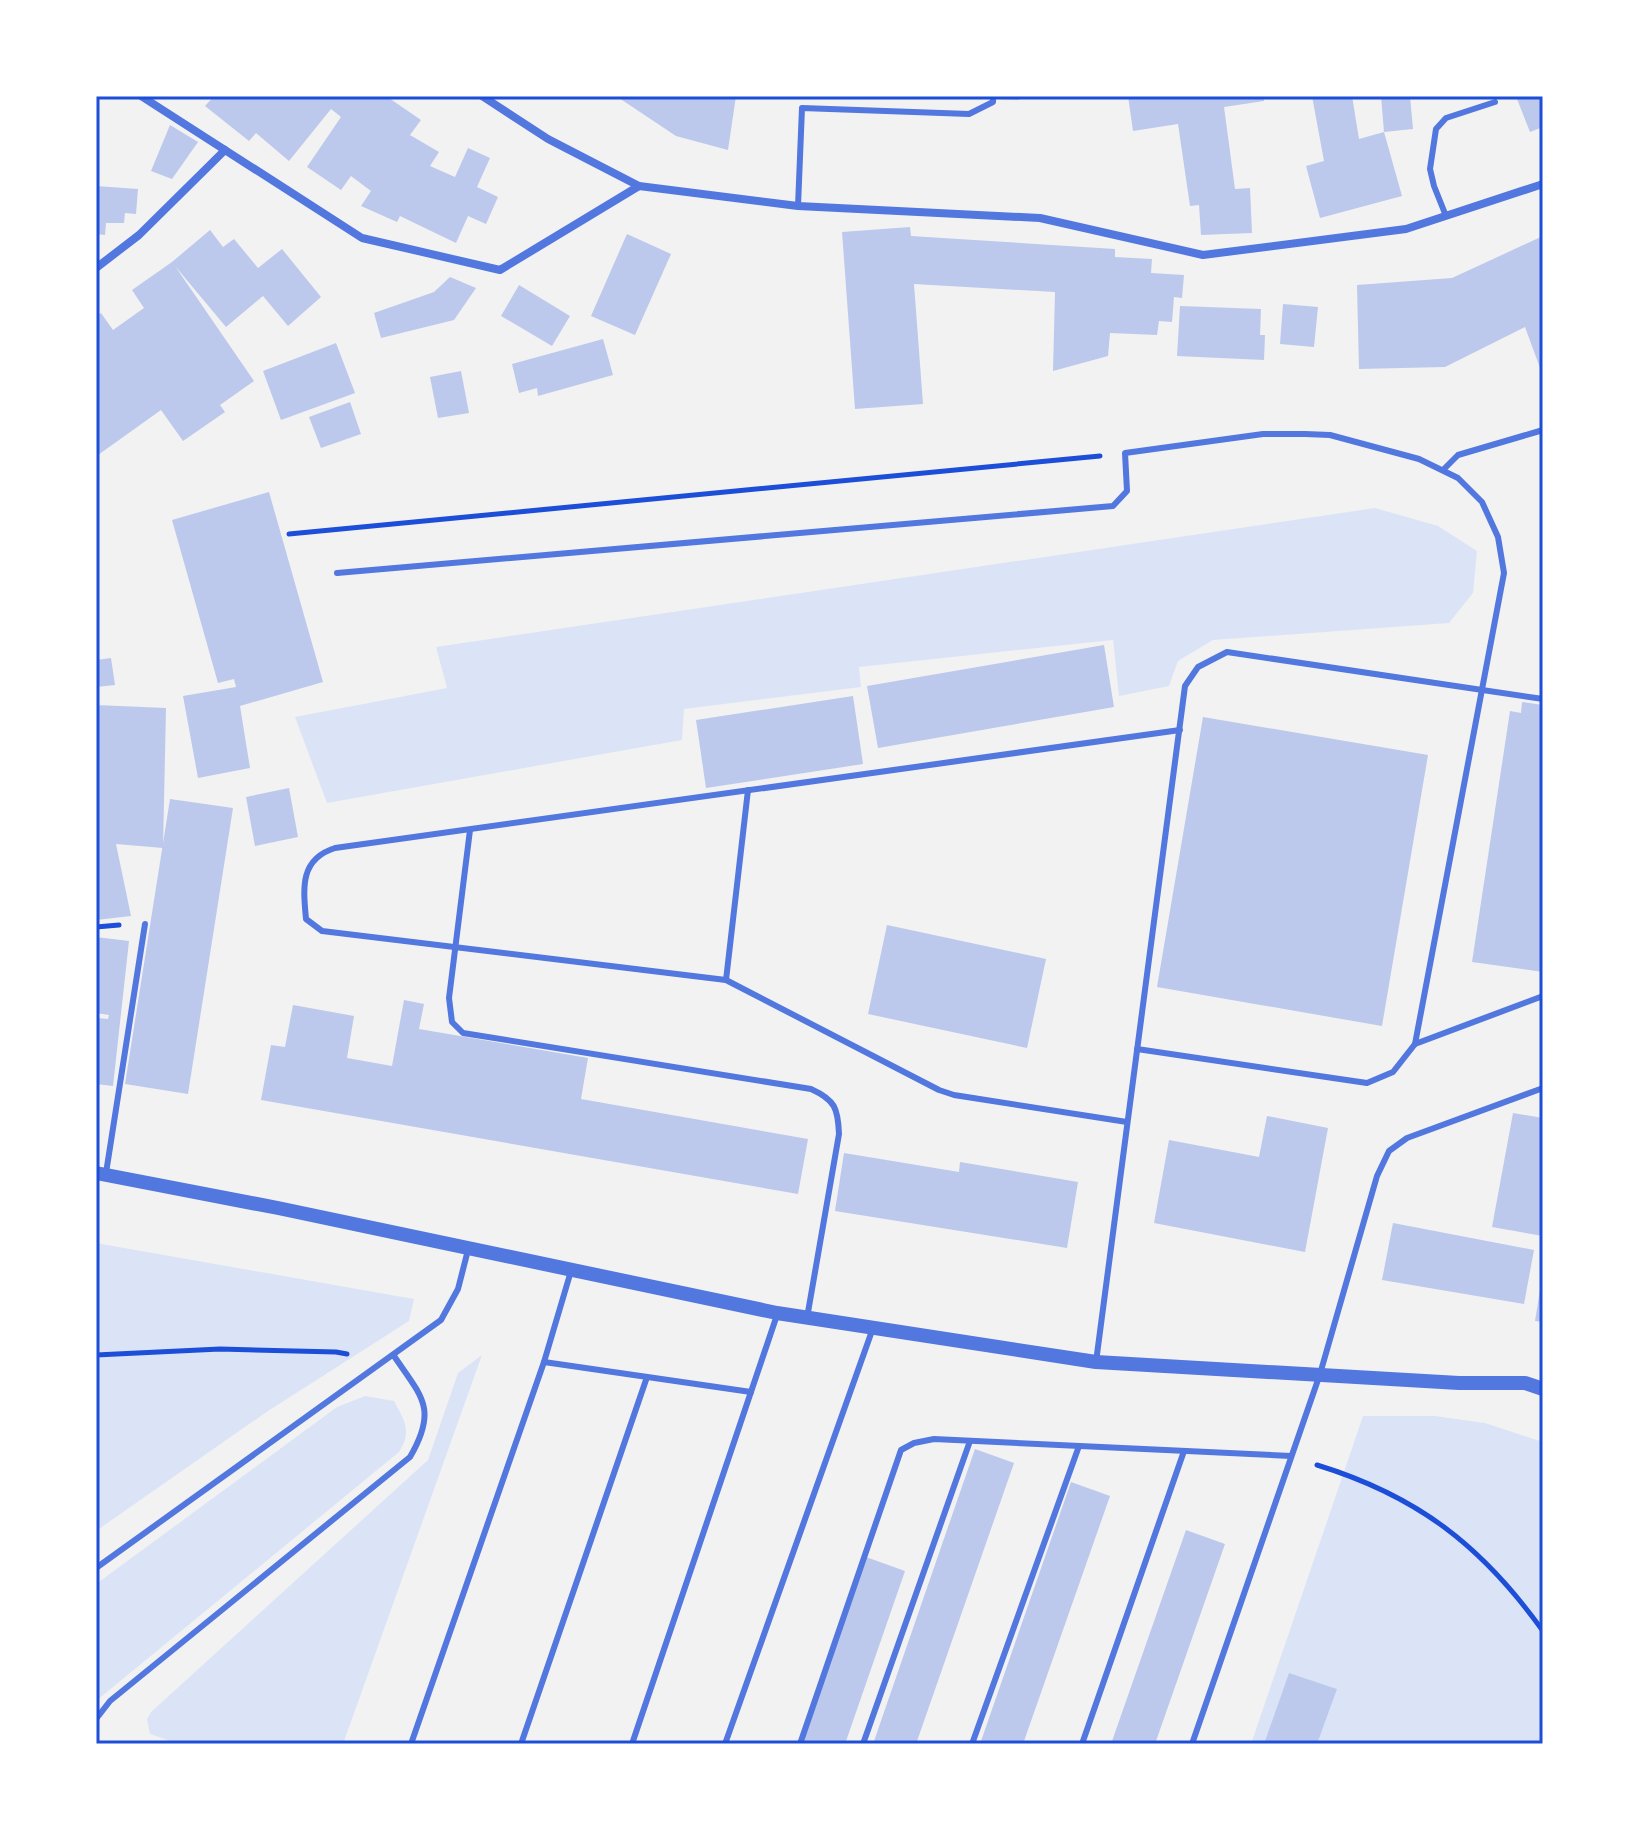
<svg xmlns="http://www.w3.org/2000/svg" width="1639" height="1840" viewBox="0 0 1639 1840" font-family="Karla,sans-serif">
  <rect width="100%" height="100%" fill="#f2f2f2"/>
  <!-- green -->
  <g fill="#dbe4f7">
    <polygon points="1375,508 1438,526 1477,551 1473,593 1449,623 1213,640 1178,661 1169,686 1119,696 1113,640 859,667 861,687 684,709 682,740 327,803 295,717 447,688 436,647"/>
    <polygon points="96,1243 414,1299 409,1321 268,1411 96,1531"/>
    <polygon points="482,1355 343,1744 179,1744 150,1734 147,1719 151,1712 428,1460 458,1373"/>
    <path d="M365 1396 394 1401C405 1421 412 1432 399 1452L96 1701V1584L337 1407Z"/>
    <polygon points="1363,1416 1435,1416 1485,1423 1543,1442 1543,1744 1251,1744"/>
  </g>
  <!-- building -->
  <g fill="#bdc9ec">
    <polygon points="214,96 386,96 421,120 410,135 439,152 430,166 455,177 468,148 490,158 477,187 498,197 486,224 468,216 456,243 400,216 397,222 361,206 371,191 351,176 341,190 307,167 341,117 331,109 289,161 256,133 249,141 205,106"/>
    <polygon points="616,96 736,96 728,150 676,136"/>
    <polygon points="979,96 1019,96 1019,100 978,98"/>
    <polygon points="1128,96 1264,96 1264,101 1224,107 1235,189 1250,188 1252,233 1201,235 1199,205 1190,206 1178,124 1133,131"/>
    <polygon points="1312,96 1352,96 1359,139 1384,132 1402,196 1320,218 1306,166 1324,161"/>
    <polygon points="1381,96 1410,96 1413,129 1384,132"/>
    <polygon points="1525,96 1543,96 1543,127 1530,132 1517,99"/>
    <polygon points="170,125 198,142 172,179 151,171"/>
    <polygon points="96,186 138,189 136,214 125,213 124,223 106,223 105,235 96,234"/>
    <polygon points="910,227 911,236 1115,249 1115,257 1152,259 1151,273 1184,275 1182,298 1174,297 1172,322 1159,321 1157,335 1110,333 1108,356 1053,371 1055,292 914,284 923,404 855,409 842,232"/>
    <polygon points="210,230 223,247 234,239 258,268 282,249 321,297 288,326 263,296 226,327 175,266 254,381 220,405 225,412 183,441 161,410 98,455 96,316 101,313 113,330 144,308 132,290 172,262"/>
    <polygon points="627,234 671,254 635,335 591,316"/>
    <polygon points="1543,236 1543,376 1525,327 1445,367 1359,369 1357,285 1452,278"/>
    <polygon points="450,277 476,288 454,320 381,338 374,313 434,292"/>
    <polygon points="519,285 570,316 552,346 501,316"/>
    <polygon points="1283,304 1318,307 1314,347 1280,344"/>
    <polygon points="1180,306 1261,309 1260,335 1265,335 1264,360 1177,356"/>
    <polygon points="603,339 613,375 538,396 537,388 519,393 512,364"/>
    <polygon points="336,343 355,393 281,420 263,371"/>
    <polygon points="461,371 469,413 438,418 430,377"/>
    <polygon points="350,402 361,434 321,448 309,417"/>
    <polygon points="269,492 323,682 240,706 250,768 198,778 183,696 236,687 234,679 218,683 172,520"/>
    <polygon points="1104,645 1114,707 878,748 867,686"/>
    <polygon points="111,658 115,685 96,687 96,660"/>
    <polygon points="853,696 863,764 706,788 696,720"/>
    <polygon points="1522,702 1543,705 1543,972 1472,962 1510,711 1521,713"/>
    <polygon points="96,705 166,708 163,848 116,844 131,916 96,920"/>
    <polygon points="1203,717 1428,755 1382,1026 1157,987"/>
    <polygon points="289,788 298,837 255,846 246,797"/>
    <polygon points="170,799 233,808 188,1094 125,1084"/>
    <polygon points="887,925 1046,959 1027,1048 868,1014"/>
    <polygon points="96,937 129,941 113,1086 96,1084 96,1025 98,1018 108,1019 109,1015 96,1013"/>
    <polygon points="404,1000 424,1004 419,1029 588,1058 581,1099 808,1139 798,1194 261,1100 271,1045 285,1047 293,1005 354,1016 347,1058 392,1066"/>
    <polygon points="1513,1113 1543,1118 1543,1236 1492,1227"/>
    <polygon points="1267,1116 1328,1128 1305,1252 1154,1223 1169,1140 1259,1157"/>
    <polygon points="844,1153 959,1172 960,1162 1078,1182 1067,1248 835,1211"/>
    <polygon points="1393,1223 1534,1250 1524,1304 1382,1280"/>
    <polygon points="1541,1284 1543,1285 1543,1322 1535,1321"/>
    <polygon points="975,1449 1014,1463 916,1744 873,1744"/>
    <polygon points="1071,1482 1110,1496 1023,1744 980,1744"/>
    <polygon points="1186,1530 1225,1544 1155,1744 1111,1744"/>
    <polygon points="866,1557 905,1571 845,1744 801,1744"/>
    <polygon points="1289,1673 1337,1689 1317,1744 1264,1744"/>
  </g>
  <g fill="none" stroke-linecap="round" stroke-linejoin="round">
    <!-- path -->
    <g stroke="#1d4ed8" stroke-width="5">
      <polyline points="289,534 1100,456"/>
      <polyline points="96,927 119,925"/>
      <polyline points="96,1355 220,1349 336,1352 347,1354"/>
      <path d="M1317 1465C1418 1496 1482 1546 1543 1631"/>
    </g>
    <!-- service -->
    <g stroke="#5277de" stroke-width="6">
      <polyline points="798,206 802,108 969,114 993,102 993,99"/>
      <polyline points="1446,216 1434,186 1430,169 1436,129 1446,118 1495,102"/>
      <polyline points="1443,470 1458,455 1543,430"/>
      <polyline points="337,573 1113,506 1127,491 1125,453 1263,434 1305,434 1330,435 1419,459 1458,478 1482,502 1498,537 1504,573 1415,1044 1393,1072 1367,1083 1137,1049"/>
      <path d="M470 830 449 998 452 1022 463 1033 811 1089C835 1100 838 1108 839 1134L807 1318"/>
      <polyline points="726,980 748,790"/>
      <polyline points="1415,1044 1543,996"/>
      <path d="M1127 1122 954 1095 939 1090 726 980 322 931 306 919C303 887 300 859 335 848L1180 730"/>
      <polyline points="106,1173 145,924"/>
      <polyline points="544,1362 751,1392"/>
      <polyline points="1096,1362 1185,686 1198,667 1227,652 1543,699"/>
      <polyline points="96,1568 441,1320 458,1289 468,1250"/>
      <path d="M96 1719 110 1701 410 1457C438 1409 422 1397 394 1356"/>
      <polyline points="411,1744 544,1362 571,1271"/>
      <polyline points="521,1744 647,1377"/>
      <polyline points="632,1744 777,1315"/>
      <polyline points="725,1744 873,1328"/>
      <polyline points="800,1744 901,1450 914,1443 934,1439 1291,1456"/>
      <polyline points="863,1744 970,1441"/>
      <polyline points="972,1744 1079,1446"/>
      <polyline points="1082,1744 1184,1451"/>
      <polyline points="1192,1744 1320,1374 1377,1176 1389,1151 1407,1138 1543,1088"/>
    </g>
    <!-- minor -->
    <g stroke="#5277de" stroke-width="8">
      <polyline points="141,96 362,238 500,270 639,186 798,206 1040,218 1203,255 1406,229 1543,184"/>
      <polyline points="482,96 548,139 639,186"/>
      <polyline points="96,268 139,235 225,150"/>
    </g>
    <!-- tertiary -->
    <polyline stroke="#5277de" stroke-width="14" points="96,1173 278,1208 777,1313 1096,1362 1459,1383 1525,1383 1543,1389"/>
  </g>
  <!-- border -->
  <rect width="1639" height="1840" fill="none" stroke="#ffffff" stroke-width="196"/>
  <rect x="98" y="98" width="1443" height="1644" fill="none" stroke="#1d4ed8" stroke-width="3"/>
</svg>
